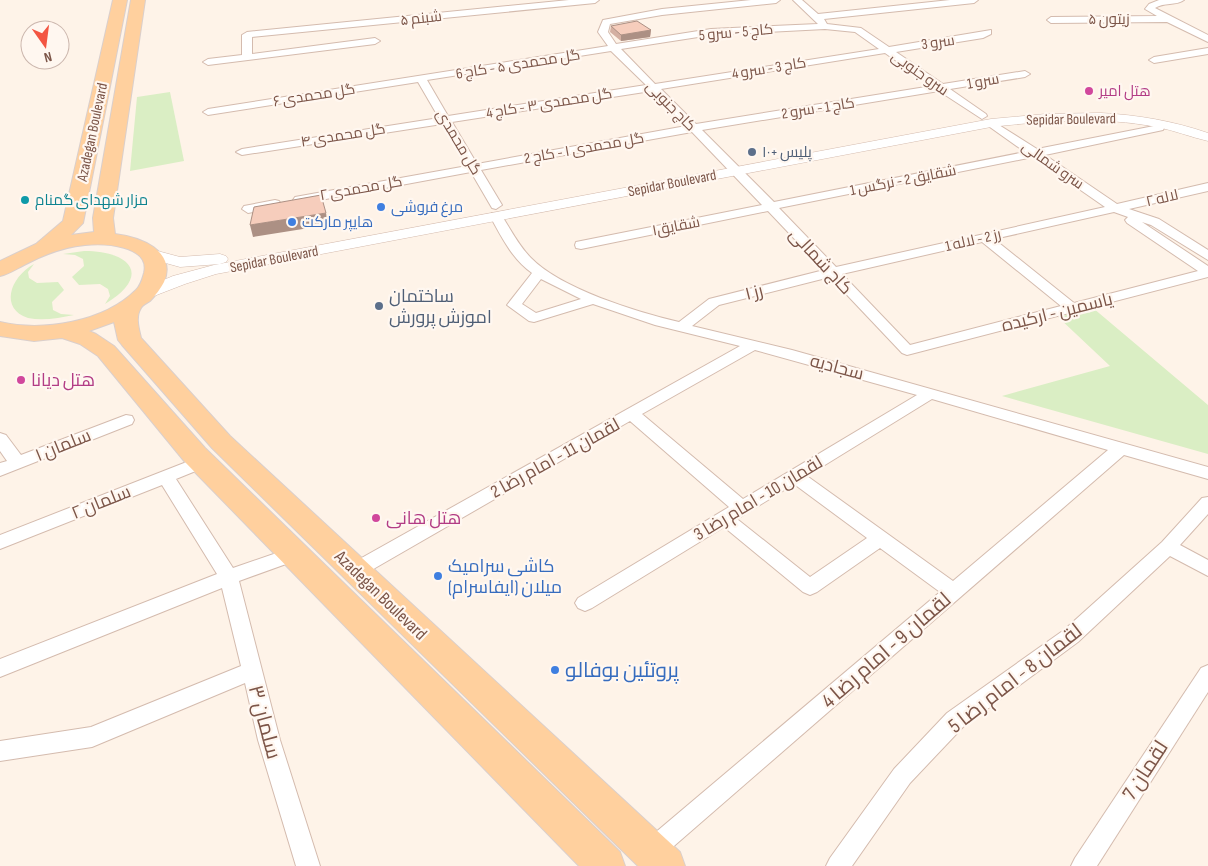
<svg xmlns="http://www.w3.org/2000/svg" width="1208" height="866" viewBox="0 0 1208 866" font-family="'Sofia Sans Condensed',Cairo,sans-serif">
  <rect width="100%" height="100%" fill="#fef3e8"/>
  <!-- green -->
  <g fill="#daeec4">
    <polygon points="170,92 184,161 130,171 137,97"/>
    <path d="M84 251C130 251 153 275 105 304L110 296 108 289 100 284 79 285 72 277 84 266 83 259 75 255 63 254Z"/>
    <path d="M34 264 28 272 29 278 37 283 58 282 64 290 52 302 53 310 61 314 74 315C59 318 43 321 28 318 0 309 9 278 34 264Z"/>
    <polygon points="1093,308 1208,405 1208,454 1002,396 1110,366 1058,317"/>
  </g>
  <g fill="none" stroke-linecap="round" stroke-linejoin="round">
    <!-- minor casing -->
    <g stroke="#d4bbae" stroke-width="2">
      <g id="minor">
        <polygon points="569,0 599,0 595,3 252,37 252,54 375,38 380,41 375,44 208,65 203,62 208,59 242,55 242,35 247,32"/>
        <path d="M751 0H780L776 3 662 15 610 24 608 32 616 44 711 29 818 24 793 0H802L818 14 950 0H978L974 3 824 19 827 24 861 28 889 47 991 30V34L983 38 896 52 943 84 1025 71 1030 74 1025 77 950 89 986 114 987 116 982 119 939 91 702 130 774 202 1025 152 987 125 986 123 987 121 991 120 1037 149 1159 125 1163 126 1164 128 1163 130 1045 155 1117 204 1208 183V191L1129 209 1159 219 1208 250V260L1151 225 1142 222 1208 266V277L907 355 902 353 830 277 719 305 692 326 792 350 1208 467V479L1124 455 659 859 651 863 643 859 639 851 643 843 940 592 880 548 817 592 810 595 803 592 724 527 592 608 585 611 578 608 575 603 578 598 729 507 630 421 363 575 356 577 349 575 347 570 349 565 740 346 655 325 593 304 534 322 529 321 507 305 532 273C512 259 501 236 490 216L492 213H500C510 228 518 245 531 258 561 289 637 312 679 322L709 299 824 270 768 211 581 249 576 248 575 245 576 242 581 241 762 205 692 132 481 170 502 205 496 209 492 208 471 172 299 204 293 200 295 197 467 166 442 124 242 155 236 152 242 149 439 118 418 82 208 115 203 112 208 109 608 46 598 32 603 20 662 9ZM825 29 855 32 879 49 655 84 621 49 711 35ZM611 51 646 85 448 116 427 80ZM885 53 932 86 696 124 661 89ZM651 91 686 126 477 164 452 122ZM1033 157 1105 207 836 267 779 208ZM1114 212 1128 217 1125 220 1127 223 1198 271 1074 303 994 239ZM982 242 1061 306 910 345 842 274ZM541 279 581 299 536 313 522 304ZM755 350 917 395 743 499 642 414ZM932 399 1108 450 953 581 807 476ZM794 484 867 538 810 577 737 519Z"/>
        <path d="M1159 0H1184C1176 6 1164 2 1155 8L1208 35V42L1167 22 1051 23 1047 20 1051 17 1157 16 1145 9 1149 4Z"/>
        <polygon points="1208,48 1208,54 1154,63 1149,60 1154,57"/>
        <polygon points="275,200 279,201 281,204 279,207 248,213 242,209 244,206"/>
        <polygon points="126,415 132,416 134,420 132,424 0,476 0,463 7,461 0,451 0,433 6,435 21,455"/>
        <polygon points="202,456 208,458 210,462 208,466 176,479 233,568 294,547 300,549 303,554 300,559 239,581 280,740 320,866 296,866 258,740 245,683 92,747 0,761 0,741 91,727 241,666 222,588 0,677 0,659 217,574 162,485 0,549 0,535"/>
        <polygon points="1208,497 1208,514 1180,545 1208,560 1208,576 1170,556 1078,642 963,727 910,783 852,866 826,866 830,858 894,769 947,713 1064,630 1162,542 1202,498"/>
        <polygon points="1208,665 1208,692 1097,866 1071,866 1075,858 1201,668"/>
      </g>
    </g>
    <!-- tertiary casing -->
    <g stroke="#d4bbae" stroke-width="1">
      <g id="tertiary">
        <path d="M1101 113C1138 115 1173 121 1208 133V141C1190 137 1174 130 1156 127 1102 116 1045 121 991 127L216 274 185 284 141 301 135 300 132 296 135 292 173 276 214 265 991 119 1046 114Z"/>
        <polygon points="150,249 180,257 220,254 226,256 228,259 226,262 220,264 180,267 144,257 142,254 144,251"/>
      </g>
    </g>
    <!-- primary casing -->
    <g stroke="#dacfcc" stroke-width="2">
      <path id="primary" d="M113 0H127L83 223 71 235 94 232 93 218 131 0H145L113 218 115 234C139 237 177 250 164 282 161 288 155 296 150 301 147 303 142 305 141 308 135 317 139 329 141 338L230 436 680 852 685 866H638L212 448 122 345 118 340 114 322 89 331 96 334 114 346 205 448 620 852 625 866H579L185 462 98 356 80 344 62 338 34 341 0 336V322C43 332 104 322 136 290 141 285 142 280 144 273 151 245 103 243 85 245 63 247 43 255 24 265 16 269 9 274 0 276V261L36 244 63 221Z"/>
    </g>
    <!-- minor -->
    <use href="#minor" fill="#fff" fill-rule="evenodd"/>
    <!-- tertiary -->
    <use href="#tertiary" fill="#fff" fill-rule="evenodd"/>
    <!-- primary -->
    <use href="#primary" fill="#ffd09e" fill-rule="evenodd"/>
  </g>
  <!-- wall -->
  <polygon fill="#d4b0a2" points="611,26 651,30 650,37 621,41 610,32"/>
  <!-- shaded-wall -->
  <g fill="#ac9084">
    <polygon points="651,30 650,37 621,41 621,35"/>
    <polygon points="326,213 328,225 253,237 250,225"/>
  </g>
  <!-- building -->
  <g fill="#f6cdbc" stroke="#ac9084">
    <polygon points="637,21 651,30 621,35 611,26"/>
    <polygon points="321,195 326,213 250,225 254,207"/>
  </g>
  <!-- markers -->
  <g fill="#d1479c" stroke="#fff7f0" stroke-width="2">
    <circle cx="1089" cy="91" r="5"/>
    <circle cx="21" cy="380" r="5"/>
    <circle cx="376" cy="518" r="5"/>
  </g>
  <g fill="#5c6f8a" stroke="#fff7f0" stroke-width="2">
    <circle cx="752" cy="152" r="5"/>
    <circle cx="379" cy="306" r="5"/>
  </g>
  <circle fill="#0f9aa8" stroke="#fff7f0" stroke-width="2" cx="25" cy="200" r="5"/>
  <g fill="#3f7fe0" stroke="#fff7f0" stroke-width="2">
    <circle cx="381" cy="207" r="5"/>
    <circle cx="292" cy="222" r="5"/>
    <circle cx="438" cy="576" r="5"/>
    <circle cx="555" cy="670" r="5"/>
  </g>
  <g text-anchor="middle" stroke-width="4.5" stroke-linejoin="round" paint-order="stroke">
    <!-- far-street labels -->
    <g font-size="15" fill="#7c5548" stroke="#fff7f0">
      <text transform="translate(421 18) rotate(-6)" y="5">شبنم ۵</text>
      <text x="1109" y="24">زیتون ۵</text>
      <text transform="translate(736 32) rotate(-5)" y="5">کاج 5 - سرو 5</text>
      <text transform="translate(938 42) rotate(-8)" y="5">سرو 3</text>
      <text transform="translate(518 64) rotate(-9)" y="5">گل محمدی ۵ - کاج 6</text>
      <text transform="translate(769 68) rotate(-9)" y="5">کاج 3 - سرو 4</text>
      <text transform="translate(920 73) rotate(35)" y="5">سرو جنوبی</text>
      <text transform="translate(983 81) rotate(-10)" y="5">سرو 1</text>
      <text transform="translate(314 95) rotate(-9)" y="5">گل محمدی ۶</text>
      <text transform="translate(549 103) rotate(-9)" y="5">گل محمدی ۳ - کاج 4</text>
      <text transform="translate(671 106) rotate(45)" y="5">کاج جنوبی</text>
      <text transform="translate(818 108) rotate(-9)" y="5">کاج 1 - سرو 2</text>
      <text transform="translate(1071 119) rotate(-1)" y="5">Sepidar Boulevard</text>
      <text transform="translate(92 132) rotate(-78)" y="5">Azadegan Boulevard</text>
      <text transform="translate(343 135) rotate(-9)" y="5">گل محمدی ۴</text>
      <text transform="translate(459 142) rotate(59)" y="5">گل محمدی</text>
      <text transform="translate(584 148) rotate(-10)" y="5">گل محمدی ۱ - کاج 2</text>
      <text transform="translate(1053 165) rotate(35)" y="5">سرو شمالی</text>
      <text transform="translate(903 180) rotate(-11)" y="5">شقایق 2 - نرگس 1</text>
      <text transform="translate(672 183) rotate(-11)" y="5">Sepidar Boulevard</text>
      <text transform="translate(361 188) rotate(-10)" y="5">گل محمدی ۲</text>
      <text transform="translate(1162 198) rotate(-13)" y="5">لاله ۲</text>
      <text transform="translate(676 226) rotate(-11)" y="5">شقایق۱</text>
      <text transform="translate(973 240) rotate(-13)" y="5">رز 2 - لاله 1</text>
      <text transform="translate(274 259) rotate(-11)" y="5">Sepidar Boulevard</text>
    </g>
    <!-- far-hotel labels -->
    <g font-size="15" fill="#b23c85" stroke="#fff7f0" text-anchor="start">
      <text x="1099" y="96">هتل امیر</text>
    </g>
    <!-- far-service labels -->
    <g font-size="15" fill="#4e5e75" stroke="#fff7f0" text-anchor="start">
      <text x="762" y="157">پلیس +۱۰</text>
    </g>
    <!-- far-culture labels -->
    <g font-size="15" fill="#0d838f" stroke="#fff7f0" text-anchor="start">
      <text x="35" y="205">مزار شهدای گمنام</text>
    </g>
    <!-- far-shop labels -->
    <g font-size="15" fill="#366cbe" stroke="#fff7f0" text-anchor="start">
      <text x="391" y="212">مرغ فروشی</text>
      <text x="302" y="227">هایپر مارکت</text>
    </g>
    <!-- street labels -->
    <g font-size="18" fill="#7c5548" stroke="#fff7f0">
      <text transform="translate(821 261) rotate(47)" y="6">کاج شمالی</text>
      <text transform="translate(754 292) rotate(-14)" y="6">رز ۱</text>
      <text transform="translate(1057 312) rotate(-14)" y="6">یاسمین - ارکیده</text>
      <text transform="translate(837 367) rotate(15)" y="6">سجادیه</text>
      <text transform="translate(63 445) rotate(-22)" y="6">سلمان ۱</text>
      <text transform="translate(555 458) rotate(-29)" y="6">لقمان 11 - امام رضا 2</text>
      <text transform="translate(758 498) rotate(-31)" y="6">لقمان 10 - امام رضا 3</text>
      <text transform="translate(101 502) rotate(-22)" y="6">سلمان ۲</text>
      <text transform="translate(381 595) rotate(44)" y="6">Azadegan Boulevard</text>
    </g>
    <!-- service labels -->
    <g font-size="18" fill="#4e5e75" stroke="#fff7f0" text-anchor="start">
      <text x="389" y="302">ساختمان<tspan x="389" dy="21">اموزش پرورش</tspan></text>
    </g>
    <!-- hotel labels -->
    <g font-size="18" fill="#b23c85" stroke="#fff7f0" text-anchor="start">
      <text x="31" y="386">هتل دیانا</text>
      <text x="386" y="524">هتل هانی</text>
    </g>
    <!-- shop labels -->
    <g font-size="18" fill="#366cbe" stroke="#fff7f0" text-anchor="start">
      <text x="448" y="572">کاشی سرامیک<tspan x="448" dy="21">میلان (ایفاسرام)</tspan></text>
    </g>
    <!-- near-street labels -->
    <g font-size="21" fill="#7c5548" stroke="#fff7f0">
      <text transform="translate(886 650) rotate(-41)" y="7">لقمان 9 - امام رضا 4</text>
      <text transform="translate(1015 678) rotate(-38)" y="7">لقمان 8 - امام رضا 5</text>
      <text transform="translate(265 722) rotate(75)" y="7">سلمان ۳</text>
      <text transform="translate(1145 770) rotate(-57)" y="7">لقمان 7</text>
    </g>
    <!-- near-shop labels -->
    <g font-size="21" fill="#366cbe" stroke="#fff7f0" text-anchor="start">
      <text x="565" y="677">پروتئین بوفالو</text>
    </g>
  </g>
  <!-- north arrow -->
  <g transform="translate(45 45) rotate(166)"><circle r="24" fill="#fff7f0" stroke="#cbb6ad"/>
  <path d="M0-4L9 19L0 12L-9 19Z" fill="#f35542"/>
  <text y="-8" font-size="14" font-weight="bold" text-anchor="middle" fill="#7c5548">N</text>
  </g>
</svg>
